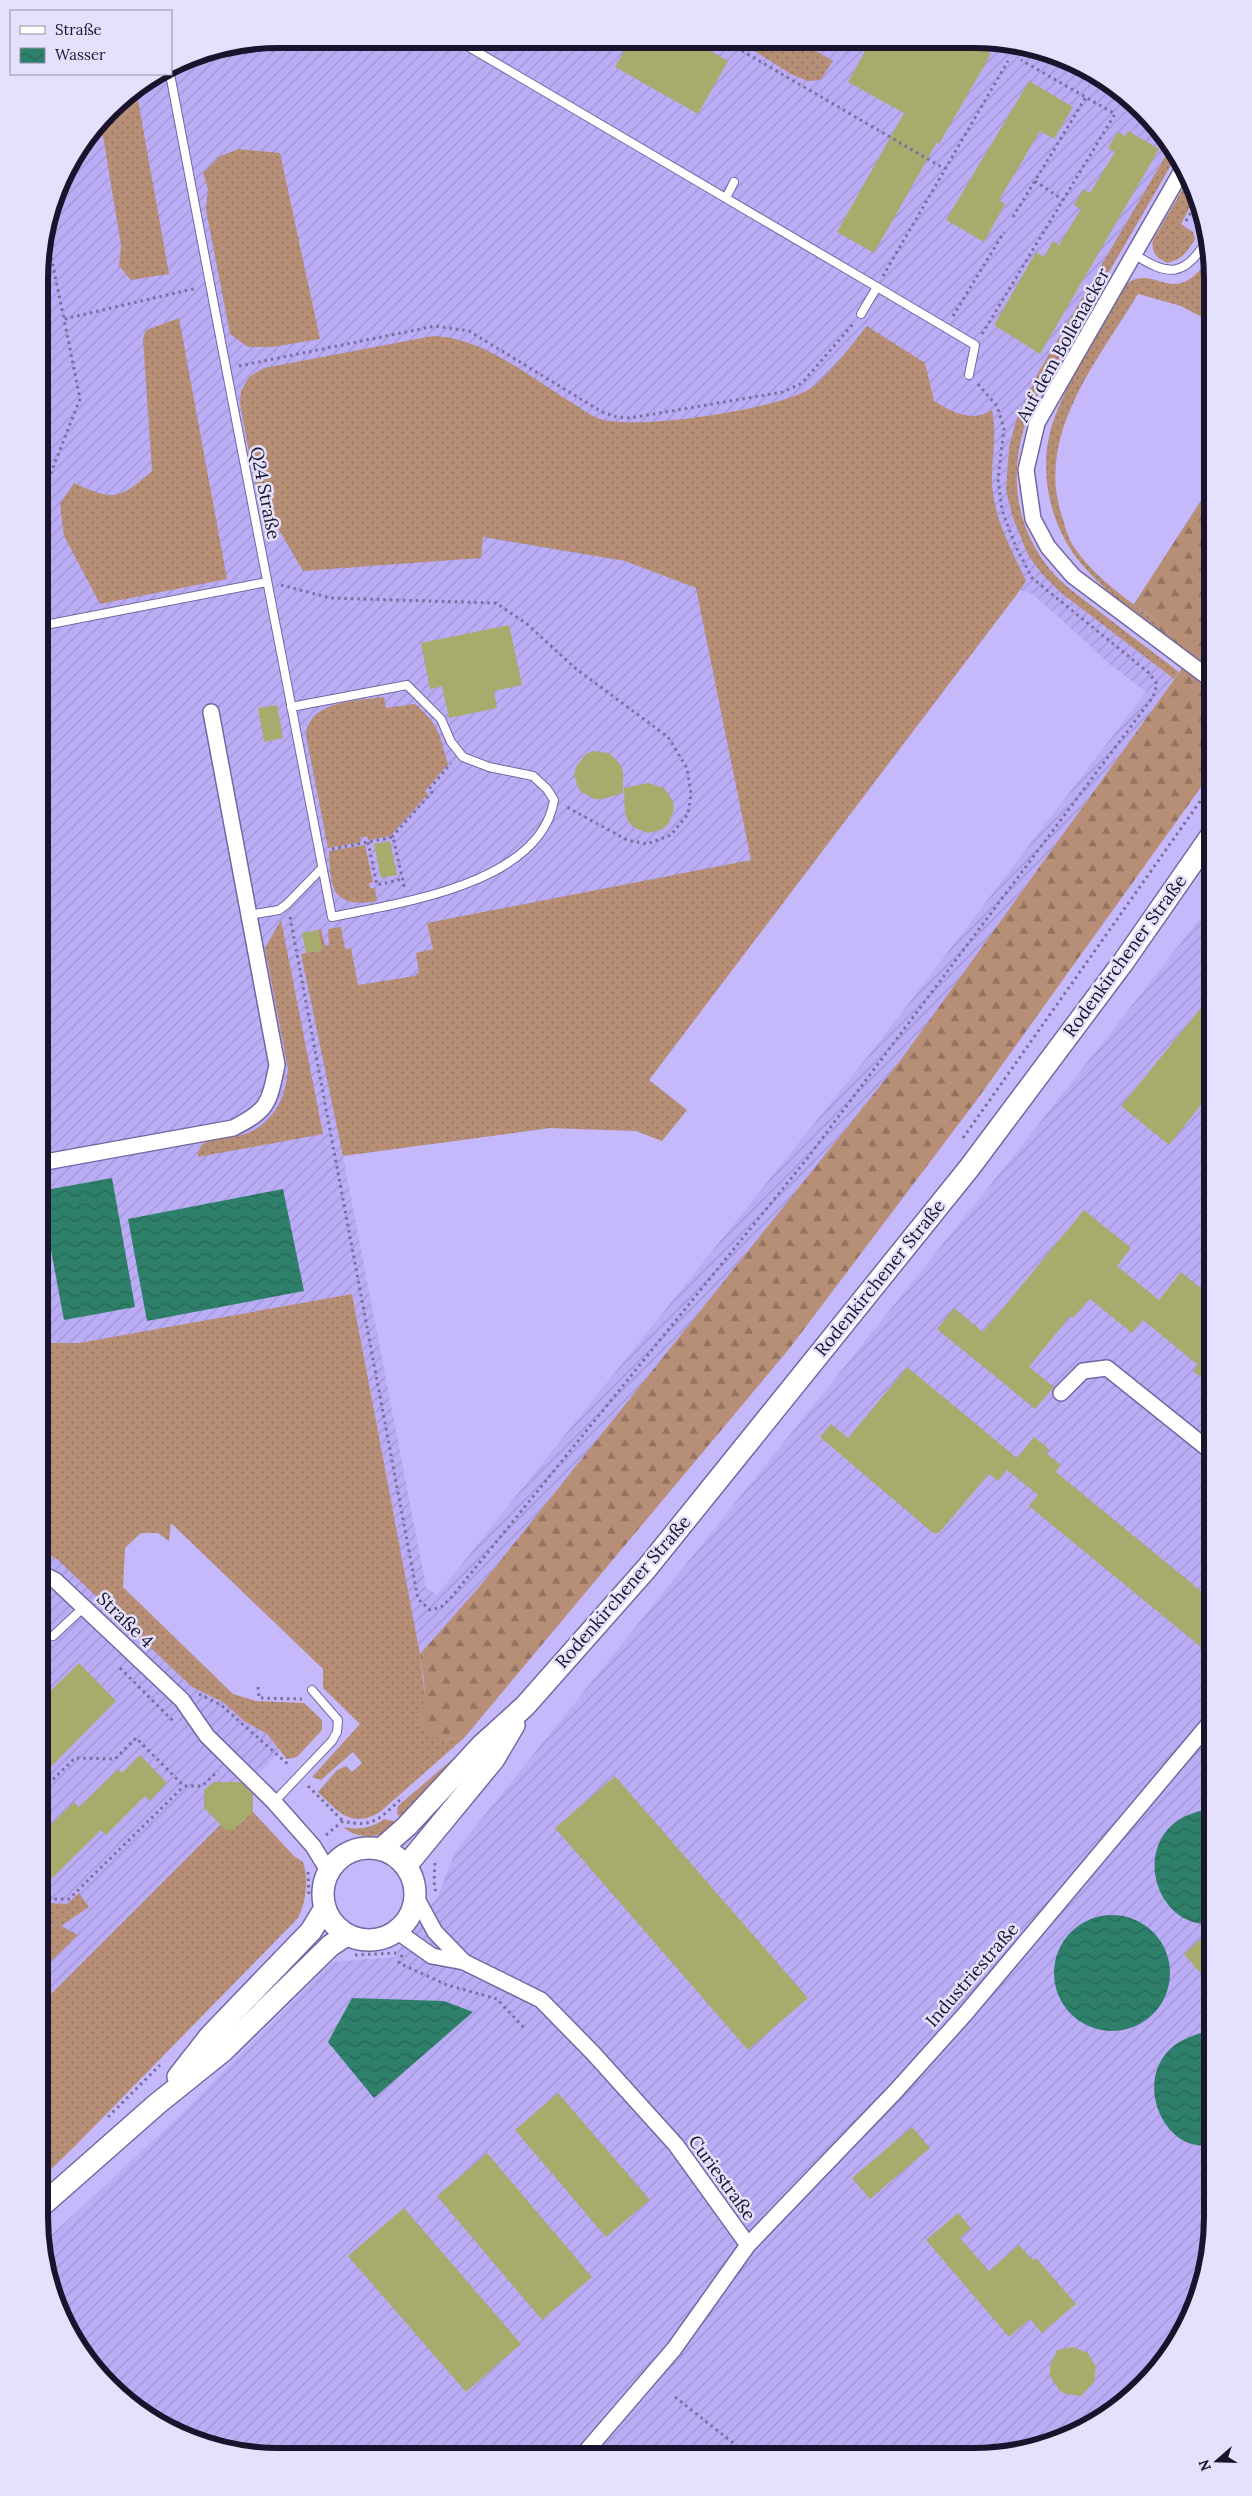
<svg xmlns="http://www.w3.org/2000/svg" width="1252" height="2496" viewBox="0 0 1252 2496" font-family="Lora,serif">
  <defs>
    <pattern id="industrial-furrows" width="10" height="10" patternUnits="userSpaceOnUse" patternTransform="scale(1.25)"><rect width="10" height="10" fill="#bbadf5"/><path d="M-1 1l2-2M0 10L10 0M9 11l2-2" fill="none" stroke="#a094d2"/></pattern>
    <pattern id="grass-dots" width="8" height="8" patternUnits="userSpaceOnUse" patternTransform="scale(1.25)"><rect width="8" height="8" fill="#b78e76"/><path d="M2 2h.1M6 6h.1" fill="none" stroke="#947361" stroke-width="1.8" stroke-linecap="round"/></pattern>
    <pattern id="forest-firs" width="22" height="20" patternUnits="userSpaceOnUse" patternTransform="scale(1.25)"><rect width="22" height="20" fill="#b78e76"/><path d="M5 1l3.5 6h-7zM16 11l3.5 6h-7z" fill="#947361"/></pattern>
    <pattern id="water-waves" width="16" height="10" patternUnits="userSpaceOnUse" patternTransform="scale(1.25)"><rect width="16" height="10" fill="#2e806a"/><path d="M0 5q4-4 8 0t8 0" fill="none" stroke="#266857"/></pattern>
  </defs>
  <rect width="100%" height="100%" fill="#c5b9fc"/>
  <!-- industrial -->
  <g fill="url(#industrial-furrows)" fill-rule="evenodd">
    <path d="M279 39 1020 43 1079 63 1131 98 1172 145 1038 373 1016 421 1009 447 1006 490 1028 555 1043 574 1060 592 1174 679 900 1061 480 1586 420 1654 352 1294 79 1343H57L74 1563 208 1695 223 1702 244 1721 267 1734 280 1752 246 1786 253 1794V1812L233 1830 220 1825 39 2006 41 248 64 172 120 99 160 74H171V67L187 57ZM1020 590 1034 595 1111 665 1146 692 880 1041 437 1595 426 1587 343 1156 550 1128 636 1131 662 1141 687 1110 649 1080Z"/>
    <polygon points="1213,902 1213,2233 1195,2309 1163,2364 1107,2417 1050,2445 973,2457 247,2455 187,2439 121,2398 79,2350 51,2294 43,2243 178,2117 332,1962 394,1957 438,1896 455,1852 1023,1144"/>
  </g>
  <!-- grass -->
  <g fill="url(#grass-dots)">
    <polygon points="740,42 801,42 833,61 820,80 808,81 791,74"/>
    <polygon points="136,89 169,274 131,280 119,266 121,245 101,124 120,99"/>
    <path d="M1172 145 1177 155 1034 401C1009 457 1009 517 1048 567 1062 585 1082 598 1100 612 1126 632 1153 652 1179 672L1174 679 1060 592 1042 574 1028 555 1013 518 1006 490 1009 447 1016 421 1038 373Z"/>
    <polygon points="239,149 280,153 320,339 272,347 248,347 230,334 206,210 208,189 203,173 220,156"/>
    <path d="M1189 178 1197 194 1181 224 1193 232 1195 239C1187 252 1183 259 1167 263 1156 257 1151 253 1153 240Z"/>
    <path d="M1210 257 1213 279V323L1181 306 1138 294C1098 360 1033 437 1063 519 1065 527 1068 537 1072 544 1093 577 1128 600 1159 623L1157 628C1132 609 1104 591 1084 567 1051 530 1037 473 1052 425 1069 375 1101 329 1126 284 1157 262 1173 312 1210 257Z"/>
    <path d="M179 318 227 579 100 604 64 536 60 504 74 483C114 501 119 500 152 471L143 339 146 330Z"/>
    <path d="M867 326 925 363 934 401C952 412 972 423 992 410 997 435 992 454 992 479 992 515 1011 549 1026 581L1020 590 649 1080 687 1110 662 1141 636 1131 550 1128 343 1156 301 954 322 950 318 930 321 929 325 946 329 945 328 929 341 927 345 949 351 948 358 985 415 976 419 971 416 953 433 949 427 923 751 860 696 588 625 561 483 537 481 558 303 571 256 490 240 403 241 391 249 377 264 368 433 336C482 337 530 377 571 402 579 407 588 414 597 418 631 432 776 409 808 390 824 381 854 342 867 326Z"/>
    <path d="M384 697 386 708 415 704C440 727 439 733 448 764L425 791 428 794 390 836 368 840 367 836 360 838 361 842 328 848 306 735C310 700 357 701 384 697Z"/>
    <path d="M365 845 373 882 369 883 370 888H375L377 901C333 909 330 889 329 851Z"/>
    <path d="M281 920 323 1134 198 1157C198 1151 200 1144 207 1142 217 1137 230 1137 241 1135 272 1127 286 1099 288 1069L265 948Z"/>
    <path d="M352 1294 420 1654 425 1697 423 1709 440 1739 464 1738 380 1812C352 1829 338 1812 318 1792L337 1770 346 1766 352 1772 362 1763 353 1752 321 1780 312 1777 360 1724 323 1688V1669L171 1523 169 1541 158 1533H141L125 1548 123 1587 233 1694 256 1701 304 1703 322 1720V1730L297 1757 287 1759 267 1734 244 1721 223 1702 192 1687 58 1560 39 1548 40 1336H42L43 1343H79Z"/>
    <polygon points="470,1744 406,1821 397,1814 398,1806"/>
    <path d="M253 1812 294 1856 303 1862C309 1880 306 1902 298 1918L75 2146 39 2181V2006L221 1824 233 1830Z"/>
    <path d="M384 1819 393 1821 398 1827C381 1837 360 1841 343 1827 359 1830 370 1829 384 1819Z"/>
    <polygon points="79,1893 89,1907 61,1926 78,1935 39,1973 39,1898 40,1897 48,1903 67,1904"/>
  </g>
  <!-- forest -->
  <path fill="url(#forest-firs)" d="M1213 482V765L1209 776 976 1101 789 1349 464 1738 440 1739 414 1725C430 1697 424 1685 420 1654L480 1586 900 1061 1191 656 1157 628 1159 623 1134 604Z"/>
  <!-- water -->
  <g fill="url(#water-waves)">
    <polygon points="112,1178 135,1307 64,1320 40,1191"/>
    <polygon points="283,1189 304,1291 147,1321 128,1219"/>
    <path d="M1213 1809V1924C1147 1930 1124 1817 1213 1809Z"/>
    <circle cx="1112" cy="1973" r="58"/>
    <polygon points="352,1998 444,2001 473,2012 374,2098 328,2042"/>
    <path d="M1204 2032H1213V2147C1201 2146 1189 2145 1179 2138 1152 2118 1144 2074 1170 2049 1180 2040 1191 2036 1204 2032Z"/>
  </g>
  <!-- building -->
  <g fill="#a7ac6c">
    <polygon points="630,41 694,41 728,61 698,114 615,67"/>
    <polygon points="870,42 973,43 991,54 939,144 937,142 874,253 837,232 904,113 848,82"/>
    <polygon points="1029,81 1073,107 1054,139 1040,131 999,200 1005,204 984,242 946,220"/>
    <polygon points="1128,131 1159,149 1040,354 994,325 1036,252 1044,257 1053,241 1059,245 1081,209 1074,205 1083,189 1090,193 1115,152 1108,148 1118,132 1125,136"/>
    <polygon points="509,625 522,685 494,691 497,708 449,718 442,686 430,689 421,643"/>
    <polygon points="277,705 283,738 264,742 258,708"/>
    <polygon points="593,751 609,753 620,764 623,771 623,793 603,799 594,799 580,791 574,776 576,767 586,754"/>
    <polygon points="648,783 664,788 673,801 674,809 669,823 663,829 648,833 633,827 628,821 625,813 624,788"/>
    <polygon points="390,841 397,875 381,878 374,844"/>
    <polygon points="318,930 322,950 306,953 302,933"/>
    <polygon points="1213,993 1213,1090 1169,1145 1121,1106"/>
    <polygon points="1084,1210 1131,1248 1117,1266 1159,1300 1181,1272 1213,1298 1213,1387 1193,1371 1198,1365 1143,1320 1132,1333 1090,1299 1073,1318 1070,1316 1029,1367 1054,1387 1035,1409 937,1329 954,1308 983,1332"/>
    <polygon points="907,1367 1017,1458 1034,1437 1049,1449 1046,1453 1061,1465 1056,1472 1213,1601 1213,1657 1029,1506 1038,1495 1007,1470 998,1481 989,1474 939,1533 933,1533 820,1437 831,1424 848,1438"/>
    <polygon points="79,1663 116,1701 39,1779 39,1702"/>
    <polygon points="140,1755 167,1783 150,1801 145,1796 106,1835 101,1830 47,1883 39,1875 39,1836 74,1802 79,1807 118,1769 122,1773"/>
    <polygon points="615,1776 808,1998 748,2050 555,1828"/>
    <polygon points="214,1782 241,1782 253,1794 253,1812 233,1830 226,1830 204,1808 204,1790"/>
    <polygon points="1204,1936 1213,1946 1213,1967 1203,1976 1184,1954"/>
    <polygon points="558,2093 650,2200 606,2237 515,2130"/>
    <polygon points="912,2127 930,2148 870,2199 852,2178"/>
    <polygon points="487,2153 592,2277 542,2320 437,2196"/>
    <polygon points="404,2208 521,2344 466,2392 348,2256"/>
    <polygon points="958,2213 971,2228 960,2238 989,2271 1019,2245 1033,2260 1036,2258 1076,2304 1042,2333 1030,2319 1009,2337 926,2240"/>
    <polygon points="1073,2347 1088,2353 1096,2367 1094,2382 1081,2396 1065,2394 1059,2390 1050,2376 1050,2365 1057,2350"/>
  </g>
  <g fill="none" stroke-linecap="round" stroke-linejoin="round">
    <!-- service casing -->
    <g stroke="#7367a3" stroke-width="10">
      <g id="service">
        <polyline points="457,40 877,287 861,314"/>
        <polyline points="1015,50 1018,43"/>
        <path d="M170 74C224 355 276 636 332 917 399 903 541 884 554 800L547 789 533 776 489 767 463 757 451 742 441 719 407 685 291 707"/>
        <polyline points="726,198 734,182"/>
        <path d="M1134 254C1168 277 1185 277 1207 240"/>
        <polyline points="877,287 975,345 969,375"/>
        <polyline points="40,626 267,582"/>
        <polyline points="249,915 279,910 287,904 322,868"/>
        <polyline points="53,1636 84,1607"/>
        <polyline points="274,1802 332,1741 337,1732 338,1720 312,1690"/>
      </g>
    </g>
    <!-- minor casing -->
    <g stroke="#7367a3" stroke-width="18">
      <g id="minor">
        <polyline points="1184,167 1037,423 1026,470 1033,519 1048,547 1073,576 1213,681"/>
        <path d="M40 1163 233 1128C269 1110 269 1103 277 1065L211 712"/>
        <polyline points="1061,1393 1083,1371 1107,1368 1213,1453"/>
        <polyline points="39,1572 56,1581 182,1700 207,1736 274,1802 313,1846 329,1872"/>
        <polyline points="416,1897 435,1932 464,1962"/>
        <polyline points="393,1934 398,1932 432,1956 464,1962 541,2000 593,2053 676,2145 748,2245"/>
        <polyline points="582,2456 674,2349 748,2245 894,2093 966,2013 1213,1719"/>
      </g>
    </g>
    <!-- secondary casing -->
    <g stroke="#7367a3" stroke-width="24">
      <g id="secondary">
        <circle cx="369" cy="1894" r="46"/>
        <polyline points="381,1849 407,1826 482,1745 525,1706 647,1568 970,1167 1124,961 1213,833"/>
        <polyline points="406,1866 494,1759 514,1725"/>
        <polyline points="178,2077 210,2036 311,1931 325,1908"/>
        <polyline points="39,2208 157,2104 223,2051 330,1946 346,1935"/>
      </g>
    </g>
    <!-- path -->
    <g stroke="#776e9e" stroke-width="3" stroke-dasharray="2.5 4" stroke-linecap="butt">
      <polyline points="725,41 945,169"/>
      <polyline points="1035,181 1063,200"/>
      <polyline points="1013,217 1086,97"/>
      <polyline points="1186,221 1199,198"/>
      <polyline points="46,232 64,319"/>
      <polyline points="883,276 1008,61"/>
      <polyline points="953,316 1004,232"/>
      <polyline points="982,334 1115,114 1021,60"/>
      <polyline points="239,366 435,326 469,331 602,412 617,417 630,418 783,392 802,383 853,324"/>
      <polyline points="41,478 51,474"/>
      <polyline points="41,498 80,399 64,319 197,288"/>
      <polyline points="281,585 330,598 496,603 527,624 575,668 668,737 687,768 691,794 688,814 671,835 647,844 627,840 565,806"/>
      <polyline points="392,837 432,792 429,789 451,763"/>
      <polyline points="368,842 377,885 403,879"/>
      <polyline points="332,849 393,837 405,890"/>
      <polyline points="290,917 418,1599 430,1610 441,1607 450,1599 806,1160 1153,697 1157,684 1149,673 1032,578 1015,545 1002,510 998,479 1004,429 997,406 977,383"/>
      <polyline points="963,1138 1213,783"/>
      <polyline points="120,1668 174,1722"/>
      <polyline points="258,1687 259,1698 302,1699"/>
      <polyline points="199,1694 221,1705 290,1766"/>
      <polyline points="308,1786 343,1821"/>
      <polyline points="39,1793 75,1758 115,1759 136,1738 184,1786 202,1786 218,1771"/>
      <path d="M326 1835 343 1821C374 1829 381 1817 403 1797"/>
      <polyline points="435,1863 434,1882 436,1894"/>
      <polyline points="308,1872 309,1896"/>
      <polyline points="39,1888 52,1899 69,1899 184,1786"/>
      <polyline points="355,1955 396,1953"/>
      <polyline points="402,1955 399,1963 447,1985 497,1999 525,2029"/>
      <polyline points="108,2117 160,2065"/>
      <polyline points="675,2397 751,2457"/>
    </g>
    <!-- service -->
    <use href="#service" stroke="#fff" stroke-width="8"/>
    <!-- minor -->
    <use href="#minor" stroke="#fff" stroke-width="15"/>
    <!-- secondary -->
    <use href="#secondary" stroke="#fff" stroke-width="21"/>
  </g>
  <g text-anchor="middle" stroke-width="5" stroke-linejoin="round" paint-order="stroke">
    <!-- street labels -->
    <g font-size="18" fill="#19142c" stroke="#e5e1fc">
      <text transform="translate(1063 345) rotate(-61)" y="6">Auf dem Bollenacker</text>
      <text transform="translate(265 493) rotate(79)" y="6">Q24 Straße</text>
      <text transform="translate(1125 956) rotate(-54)" y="6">Rodenkirchener Straße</text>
      <text transform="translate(880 1278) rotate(-51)" y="6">Rodenkirchener Straße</text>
      <text transform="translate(623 1592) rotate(-49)" y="6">Rodenkirchener Straße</text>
      <text transform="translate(125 1620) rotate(44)" y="6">Straße 4</text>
      <text transform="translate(972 1975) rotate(-49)" y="6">Industriestraße</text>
      <text transform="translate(722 2178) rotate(54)" y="6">Curiestraße</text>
    </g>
  </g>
  <!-- crop -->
  <path d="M0 0H1252V2496H0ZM279 48H973A231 231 0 0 1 1204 279V2217A231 231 0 0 1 973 2448H279A231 231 0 0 1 48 2217V279A231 231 0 0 1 279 48Z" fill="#e5e1fc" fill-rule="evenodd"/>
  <path fill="none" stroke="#19142c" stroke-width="6" d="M279 48H973A231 231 0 0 1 1204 279V2217A231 231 0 0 1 973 2448H279A231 231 0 0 1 48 2217V279A231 231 0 0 1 279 48Z"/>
  <!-- legend -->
  <rect x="10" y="10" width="162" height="65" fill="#e5e1fc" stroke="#938fa9"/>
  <rect x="20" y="26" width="25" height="8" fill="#ffffff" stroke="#938fa9"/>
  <text x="55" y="35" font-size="15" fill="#19142c">Straße</text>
  <rect x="20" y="48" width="25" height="15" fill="url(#water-waves)" stroke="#938fa9"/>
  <text x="55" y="60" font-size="15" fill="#19142c">Wasser</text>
  <!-- north arrow -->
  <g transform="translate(1217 2461) rotate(250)" stroke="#e5e1fc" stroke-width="4" paint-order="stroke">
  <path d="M0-4L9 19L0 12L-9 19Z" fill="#19142c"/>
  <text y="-8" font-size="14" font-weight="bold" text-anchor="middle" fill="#19142c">N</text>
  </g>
</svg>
